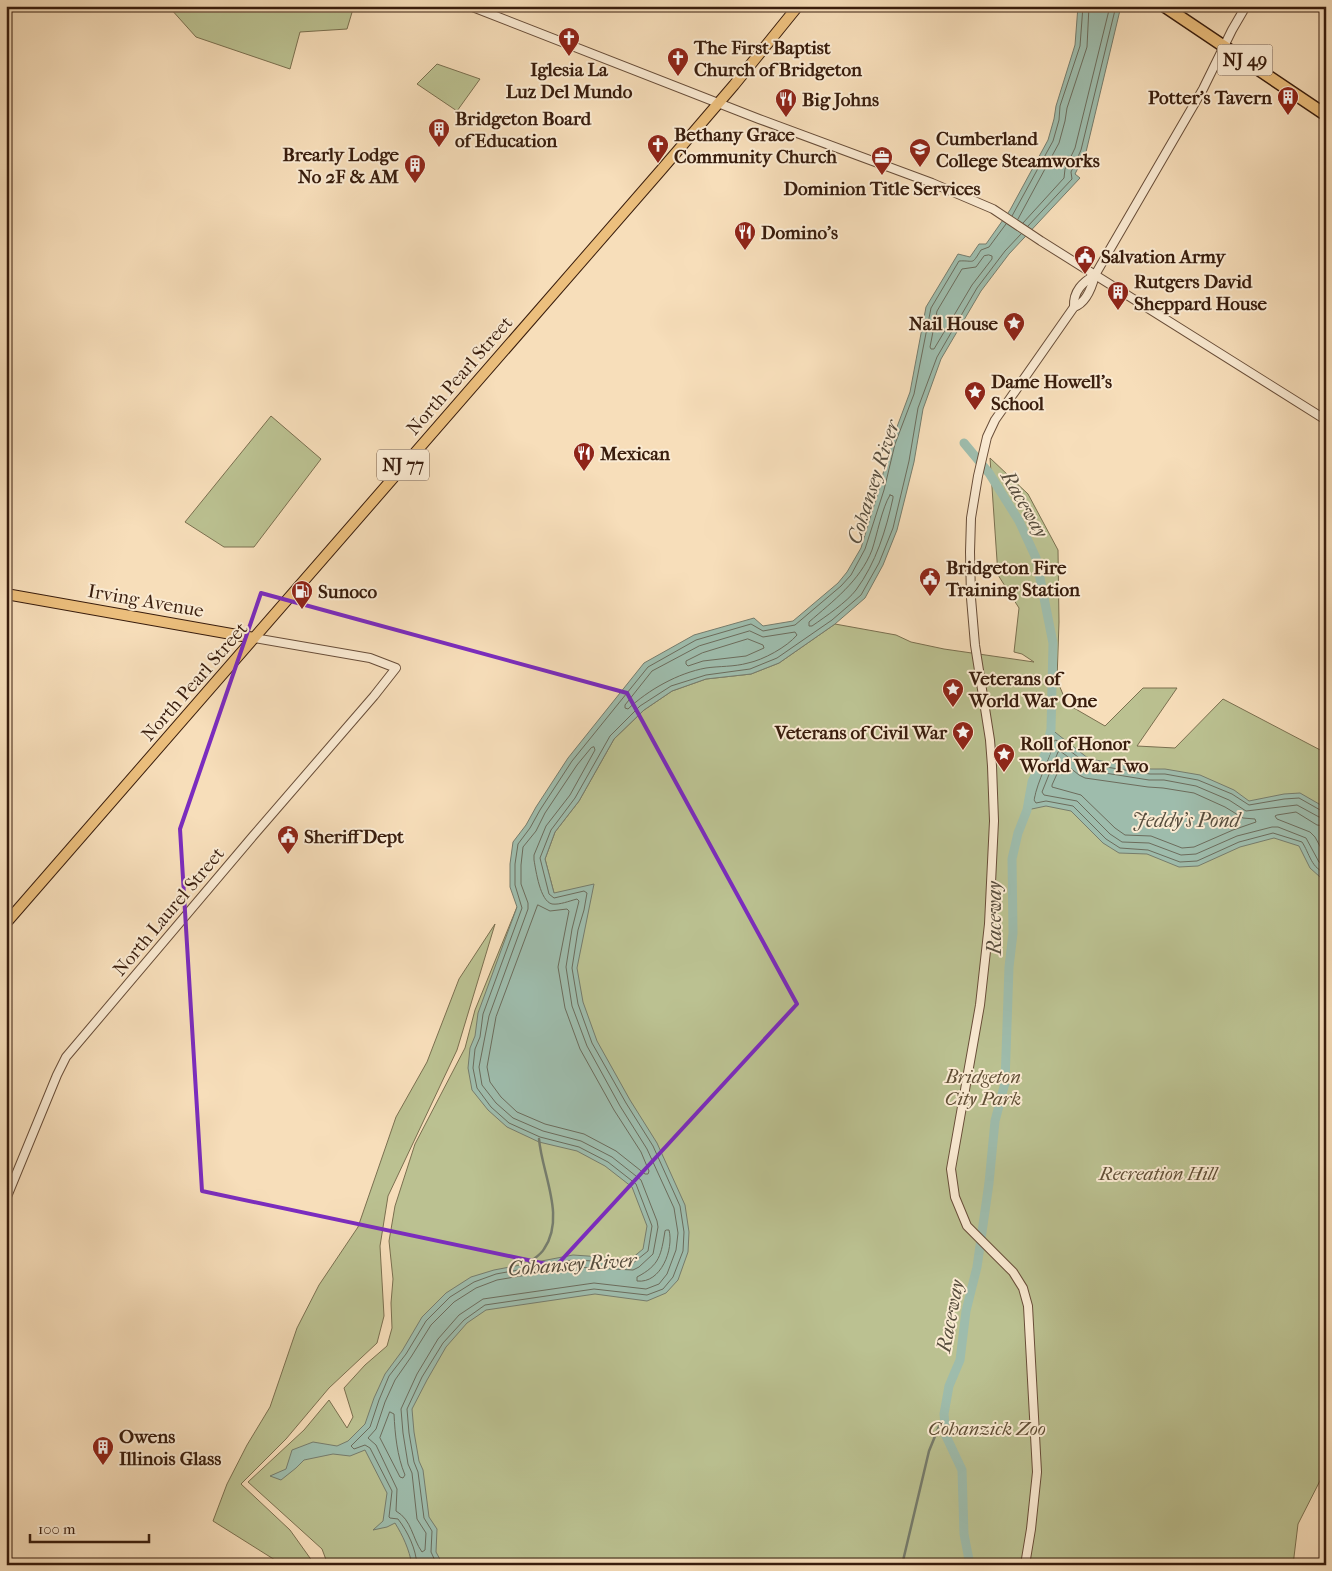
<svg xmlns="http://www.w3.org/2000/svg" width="1332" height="1571" viewBox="0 0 1332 1571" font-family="'IM FELL French Canon',serif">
  <rect width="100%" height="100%" fill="#f7deba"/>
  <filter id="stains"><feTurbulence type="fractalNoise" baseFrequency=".004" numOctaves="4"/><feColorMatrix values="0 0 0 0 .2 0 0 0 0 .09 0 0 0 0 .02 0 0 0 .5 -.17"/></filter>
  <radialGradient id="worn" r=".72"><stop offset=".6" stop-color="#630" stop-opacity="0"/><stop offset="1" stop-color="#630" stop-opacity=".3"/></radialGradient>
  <!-- green -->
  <g fill="#bbc191" stroke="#7a6f4f">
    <polygon points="171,6 344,6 353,9 347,29 300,32 290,69 196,37 170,8"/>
    <polygon points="437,64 480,79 457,111 417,84"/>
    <polygon points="271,416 321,459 254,547 224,547 185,522"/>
    <polygon points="990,458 1028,494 1058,550 1059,622 1057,680 1067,704 1105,726 1143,688 1177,688 1137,746 1175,748 1223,699 1326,753 1326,1469 1298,1524 1293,1565 328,1565 322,1549 248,1482 304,1430 329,1400 347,1428 353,1417 344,1388 365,1365 387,1346 392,1328 391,1303 393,1279 389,1241 395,1206 415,1144 465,1048 475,1010 517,907 554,893 545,859 555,832 579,801 614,739 644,710 672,691 706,679 751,674 779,663 835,624 896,635 911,642 944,649 1034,662 1022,654 1014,652 1019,608 998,575"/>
    <polygon points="495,924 457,1050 388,1196 380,1246 384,1316 377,1343 329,1388 286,1439 241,1484 290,1530 315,1565 288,1565 275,1560 213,1521 227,1484 247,1445 270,1407 297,1328 319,1285 358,1227 396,1117 427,1062 459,979"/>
  </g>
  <!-- water -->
  <g fill="#9ebcac" stroke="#767c6c">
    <path d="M1078 6H1121L1086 152 1075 174 1080 178 1009 254 981 291 941 359 923 409 914 462 897 530 883 565 865 598 835 624 779 663 751 674 706 679 672 691 644 710 614 739 579 801 555 832 545 859 554 893 594 884 577 968 583 1002 597 1041 630 1100 657 1143 685 1205 689 1232 688 1252 678 1280 666 1293 647 1301 595 1294 486 1310 467 1323 446 1347 427 1380 412 1409 414 1432 419 1461 423 1470 429 1517 437 1529 436 1552 443 1565H412C409 1549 403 1536 395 1523L387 1527 373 1530 383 1521 387 1493 365 1450 350 1456 333 1454 304 1460 296 1468 281 1480 270 1476 286 1469 292 1450 313 1442 337 1446 348 1441 365 1424 374 1398 385 1374 402 1351 422 1317 446 1293 471 1277 494 1270 573 1255 631 1259 643 1249 647 1226 632 1187 605 1166 577 1151 539 1142 507 1127 488 1110 472 1090 468 1068 470 1048 475 1036 478 1013 517 907 510 887V864L513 842 526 825 536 807 568 758 644 663 694 635 754 618 763 626 793 621 838 583 847 572 861 548 879 489 891 443 910 392 926 307 958 254 970 257 979 244H986L1010 210 1048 140 1054 119 1056 106 1075 45Z"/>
    <polygon points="1051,729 1089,759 1151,769 1165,769 1200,775 1234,790 1249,801 1284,794 1300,793 1326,808 1326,877 1320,877 1310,868 1299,846 1274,838 1240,847 1198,866 1179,867 1147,854 1119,853 1103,843 1071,811 1046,806 1027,810 1032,782 1046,752"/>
  </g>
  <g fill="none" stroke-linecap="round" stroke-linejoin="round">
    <!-- shore -->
    <g stroke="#6c6c5c" stroke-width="1">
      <polyline points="1012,216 1053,141 1059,120 1060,106 1080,46 1083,6"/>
      <polyline points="1018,219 1059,143 1065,121 1067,108 1087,47 1089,6"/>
      <polyline points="1023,223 1064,178 1065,169 1075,148 1110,6"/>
      <polyline points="1028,226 1072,179 1071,172 1081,150 1116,6"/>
      <polygon points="989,255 992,256 992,259 972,285 934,349 931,349 930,347 937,311 962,269 976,267 984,256"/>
      <path d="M890 495 893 496V498C886 530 876 563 856 590 847 602 825 617 812 626H809V622C833 601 860 581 872 550 877 535 882 508 890 495Z"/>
      <path d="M750 631 763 637 795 632 797 635C787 647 763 660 748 663 734 667 719 666 706 668 678 673 648 690 628 709L625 708V705L652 671 699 646Z"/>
      <polygon points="748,639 763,645 764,648 746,656 703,661 688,666 686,664 686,661 702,653"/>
      <path d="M594 747 595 750 570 795 546 826 534 855V860C536 871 540 901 552 904 560 905 569 901 577 899L579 901 572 929 566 967 572 1006 587 1046 620 1106 647 1149 674 1208 678 1233 676 1250 667 1274 659 1284 646 1289 594 1283 483 1299 459 1315 438 1339 417 1374 401 1409 403 1433 408 1464 412 1473 417 1519 426 1533 425 1550 422 1552C412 1538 412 1520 396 1511L397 1489 376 1445 368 1438 376 1429 385 1402 395 1380 411 1357 431 1325 454 1302 476 1288 497 1280 573 1267 633 1270 639 1267 653 1254 658 1227 657 1221 641 1180 612 1157 581 1141 543 1131 513 1118 496 1103 482 1085 479 1067 489 1016 528 909V903L521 884V865L523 847 536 831 545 813 577 765 591 748Z"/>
      <polygon points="1064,763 1079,775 1085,778 1148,787 1163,788 1194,793 1225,807 1243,818 1255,819 1256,822 1233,830 1194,847 1182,848 1151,836 1125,835 1115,828 1081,795 1052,787 1052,785 1061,765"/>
      <path d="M1326 812 1322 811 1299 798 1284 799 1249 805 1232 794 1198 780 1165 774H1150L1087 764 1056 740 1054 741C1049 762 1038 779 1034 800L1036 803 1046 801 1073 806 1106 839 1120 848 1148 850 1180 862 1197 861 1239 842 1273 833 1302 842C1309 852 1312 871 1326 872"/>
      <polyline points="1326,818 1319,817 1297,805 1246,811 1229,800 1196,786 1164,780 1149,780 1086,770 1060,751 1058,752 1042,792 1044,795 1077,801 1110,834 1122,842 1149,843 1181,855 1196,854 1237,836 1272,827 1278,827 1306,838 1319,862 1326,866"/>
      <polyline points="1326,826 1317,825 1296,812 1277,815 1275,816 1277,819 1310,832 1315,837 1326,857"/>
      <polygon points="538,905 550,911 567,909 569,911 558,967 565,1008 580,1049 614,1110 641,1152 649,1171 648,1174 645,1174 616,1151 584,1134 545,1124 517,1112 501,1097 490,1082 487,1067 496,1017"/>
      <path d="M667 1230H669C674 1249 661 1284 637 1281V1277C660 1265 661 1255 665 1231Z"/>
      <path d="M390 1412 394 1414C395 1434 397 1456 405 1475L403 1478 400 1477 380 1438Z"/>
      <path d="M417 1565C416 1549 408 1532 398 1519L390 1518 389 1517 392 1491 370 1448 365 1445 354 1449 351 1446 370 1427 379 1400 389 1376 406 1354 426 1321 450 1297 474 1282 496 1274 573 1260 633 1263 648 1251 652 1226 636 1184 608 1162 579 1147 540 1137 509 1123 491 1107 477 1088 473 1068 475 1049 480 1037 483 1014 522 908 515 885V864L518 844 530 828 540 810 572 761 648 667 696 640 751 624 763 631 795 625 841 586 851 575 865 549 884 490 895 444 914 394 931 308 959 261C975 260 971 266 981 250L989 247 1006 224"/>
      <polyline points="437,1565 431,1552 432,1531 424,1518 418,1472 414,1462 409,1433 407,1409 422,1377 443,1343 464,1320 485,1305 594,1289 647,1295 663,1289 673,1277 683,1251 684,1232 680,1206 653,1146 626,1103 592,1043 578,1004 572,968 578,930 584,910 587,893 584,891 554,898 549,894 540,858 551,830 575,798 610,736 640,706 671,686 706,675 750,669 777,658 832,620 861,595 879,563 893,528 909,461 918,408 937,357 977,288 1005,251 1021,234"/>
    </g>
    <!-- stream -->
    <g stroke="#767c6c" stroke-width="2.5">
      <path d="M527 1265C532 1259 540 1256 544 1249 566 1217 542 1174 539 1139"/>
      <polyline points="902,1565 929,1451 944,1414"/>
    </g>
    <!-- canal -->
    <polyline stroke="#9ebcac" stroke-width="9" points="964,443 989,473 1019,521 1036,558 1053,643 1051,729 1046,752 1032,782 1027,810 1018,833 1012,859 1013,933 1009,967 1005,1083 995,1121 989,1183 977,1267 966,1311 960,1360 949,1386 944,1414 946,1436 962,1470 964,1534 970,1565"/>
    <!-- minor casing -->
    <g stroke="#684d38" stroke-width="10">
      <g id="minor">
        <polyline points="470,6 759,119 932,183 993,209 1041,241 1326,420"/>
        <path d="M1074 307C1073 291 1083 282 1095 275"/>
        <polyline points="6,1199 57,1075 66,1057 253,836 374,696 396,668 370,658 254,638"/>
        <path d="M1025 1565 1031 1529 1037 1472 1028 1306 1023 1288 1013 1272 967 1226 955 1197 951 1169 980 1005 989 924 994 821 992 766 990 740 975 645 971 598 970 552 971 518 978 476 987 437 995 420 1074 307C1086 303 1092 287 1095 275L1203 89 1232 30 1246 6"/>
      </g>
    </g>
    <!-- major casing -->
    <g stroke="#391d0d" stroke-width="12">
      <g id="major">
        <polyline points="6,594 254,638"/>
        <polyline points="6,923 662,169 734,85 798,6"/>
      </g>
    </g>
    <!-- highway casing -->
    <g stroke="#391d0d" stroke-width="14">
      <polyline id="highway" points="1164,6 1326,115"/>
    </g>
    <!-- minor -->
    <use href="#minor" stroke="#faead2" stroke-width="8"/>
    <!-- major -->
    <use href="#major" stroke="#ecbf7d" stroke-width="10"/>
    <!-- highway -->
    <use href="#highway" stroke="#ecbf7d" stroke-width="11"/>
  </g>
  <!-- marked area -->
  <path fill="none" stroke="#7b2cbf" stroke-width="4" stroke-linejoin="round" d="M261 593 627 693 797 1004 556 1266 202 1191 180 829Z"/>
  <!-- icons -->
  <defs>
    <g id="church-pin" transform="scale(1.125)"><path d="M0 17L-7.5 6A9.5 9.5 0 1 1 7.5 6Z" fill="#8f2418" stroke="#faead2"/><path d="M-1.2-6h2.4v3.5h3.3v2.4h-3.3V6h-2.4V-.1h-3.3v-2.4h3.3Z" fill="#fff"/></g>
    <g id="building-pin" transform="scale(1.125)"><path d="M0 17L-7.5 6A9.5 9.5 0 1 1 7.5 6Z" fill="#8f2418" stroke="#faead2"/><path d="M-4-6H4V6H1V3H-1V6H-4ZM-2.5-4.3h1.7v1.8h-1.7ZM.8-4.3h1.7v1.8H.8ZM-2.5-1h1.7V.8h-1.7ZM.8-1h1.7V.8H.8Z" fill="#fff"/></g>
    <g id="restaurant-pin" transform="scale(1.125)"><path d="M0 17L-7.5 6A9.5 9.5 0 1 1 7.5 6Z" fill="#8f2418" stroke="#faead2"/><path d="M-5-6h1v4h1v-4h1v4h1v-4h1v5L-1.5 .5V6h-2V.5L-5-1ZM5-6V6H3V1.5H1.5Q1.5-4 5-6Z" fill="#fff"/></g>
    <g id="university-pin" transform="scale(1.125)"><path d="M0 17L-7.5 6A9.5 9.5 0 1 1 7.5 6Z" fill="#8f2418" stroke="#faead2"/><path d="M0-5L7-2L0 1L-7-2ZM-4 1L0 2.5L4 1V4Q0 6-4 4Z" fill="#fff"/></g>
    <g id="office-pin" transform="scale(1.125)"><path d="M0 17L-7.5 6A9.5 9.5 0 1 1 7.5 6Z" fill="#8f2418" stroke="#faead2"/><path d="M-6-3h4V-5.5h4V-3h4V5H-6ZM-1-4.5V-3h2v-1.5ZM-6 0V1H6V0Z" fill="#fff"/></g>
    <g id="civic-pin" transform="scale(1.125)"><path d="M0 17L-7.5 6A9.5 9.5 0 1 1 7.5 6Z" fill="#8f2418" stroke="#faead2"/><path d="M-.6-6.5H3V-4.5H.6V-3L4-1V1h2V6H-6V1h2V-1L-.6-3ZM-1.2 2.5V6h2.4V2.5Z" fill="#fff"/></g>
    <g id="sight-pin" transform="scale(1.125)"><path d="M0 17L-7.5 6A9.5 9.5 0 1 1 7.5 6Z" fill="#8f2418" stroke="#faead2"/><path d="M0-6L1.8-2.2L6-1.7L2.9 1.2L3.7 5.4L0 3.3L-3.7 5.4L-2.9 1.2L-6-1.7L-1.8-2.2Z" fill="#fff"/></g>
    <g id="fuel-pin" transform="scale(1.125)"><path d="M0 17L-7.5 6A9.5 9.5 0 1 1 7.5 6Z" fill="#8f2418" stroke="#faead2"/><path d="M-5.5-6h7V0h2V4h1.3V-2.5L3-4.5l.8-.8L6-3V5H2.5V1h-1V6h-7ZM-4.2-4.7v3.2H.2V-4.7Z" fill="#fff"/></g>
  </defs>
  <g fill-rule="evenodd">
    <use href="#church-pin" x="569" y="38"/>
    <use href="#church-pin" x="678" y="58"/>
    <use href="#building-pin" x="1288" y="97"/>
    <use href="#restaurant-pin" x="786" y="99"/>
    <use href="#building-pin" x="439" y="129"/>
    <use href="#church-pin" x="658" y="145"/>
    <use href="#university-pin" x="920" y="149"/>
    <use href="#office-pin" x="882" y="157"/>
    <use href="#building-pin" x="415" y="165"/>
    <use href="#restaurant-pin" x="745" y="232"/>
    <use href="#civic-pin" x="1085" y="256"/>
    <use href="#building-pin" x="1118" y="292"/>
    <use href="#sight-pin" x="1014" y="323"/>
    <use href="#sight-pin" x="975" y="392"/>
    <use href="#restaurant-pin" x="584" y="453"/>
    <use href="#civic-pin" x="930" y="578"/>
    <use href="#fuel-pin" x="302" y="591"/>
    <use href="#sight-pin" x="953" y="689"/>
    <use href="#sight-pin" x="963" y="732"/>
    <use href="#sight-pin" x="1004" y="754"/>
    <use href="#civic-pin" x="288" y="836"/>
    <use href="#building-pin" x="103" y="1447"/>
  </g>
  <g text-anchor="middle" stroke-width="4" stroke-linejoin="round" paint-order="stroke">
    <!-- shield labels -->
    <g fill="#faead2" stroke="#735a48" stroke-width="1">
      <rect x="1217.5" y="44.5" width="55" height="31" rx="4"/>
      <rect x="377" y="449.5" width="52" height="31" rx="4"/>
    </g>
    <g font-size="18" font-weight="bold" fill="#391d0d">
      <text x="1245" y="66">NJ 49</text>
      <text x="403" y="471">NJ 77</text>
    </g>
    <!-- poi labels -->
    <g font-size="19" font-weight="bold" fill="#391d0d" stroke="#faead2" text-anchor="start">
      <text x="694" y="54">The First Baptist<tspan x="694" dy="22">Church of Bridgeton</tspan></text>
      <text x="569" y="76" text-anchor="middle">Iglesia La<tspan x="569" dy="22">Luz Del Mundo</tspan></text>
      <text x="1272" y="104" text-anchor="end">Potter's Tavern</text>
      <text x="802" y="106">Big Johns</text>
      <text x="455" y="125">Bridgeton Board<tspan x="455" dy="22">of Education</tspan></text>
      <text x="674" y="141">Bethany Grace<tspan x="674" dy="22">Community Church</tspan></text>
      <text x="936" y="145">Cumberland<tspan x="936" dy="22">College Steamworks</tspan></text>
      <text x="399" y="161" text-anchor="end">Brearly Lodge<tspan x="399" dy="22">No 2F &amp; AM</tspan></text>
      <text x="882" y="195" text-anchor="middle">Dominion Title Services</text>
      <text x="761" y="239">Domino's</text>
      <text x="1101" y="263">Salvation Army</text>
      <text x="1134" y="288">Rutgers David<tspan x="1134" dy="22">Sheppard House</tspan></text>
      <text x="998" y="330" text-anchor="end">Nail House</text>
      <text x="991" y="388">Dame Howell's<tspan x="991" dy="22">School</tspan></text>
      <text x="600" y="460">Mexican</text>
      <text x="946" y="574">Bridgeton Fire<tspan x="946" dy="22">Training Station</tspan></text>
      <text x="318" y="598">Sunoco</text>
      <text x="969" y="685">Veterans of<tspan x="969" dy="22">World War One</tspan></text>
      <text x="947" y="739" text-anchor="end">Veterans of Civil War</text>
      <text x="1020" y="750">Roll of Honor<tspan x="1020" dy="22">World War Two</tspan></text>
      <text x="304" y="843">Sheriff Dept</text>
      <text x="119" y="1443">Owens<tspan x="119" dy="22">Illinois Glass</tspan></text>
    </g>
    <!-- street labels -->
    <g font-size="19" fill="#391d0d" stroke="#faead2">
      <text transform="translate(459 375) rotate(-49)" y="7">North Pearl Street</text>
      <text transform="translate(146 600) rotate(10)" y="7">Irving Avenue</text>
      <text transform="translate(194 681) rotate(-49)" y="7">North Pearl Street</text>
      <text transform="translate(168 911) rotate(-50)" y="7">North Laurel Street</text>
    </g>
    <!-- park labels -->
    <g font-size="19" font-style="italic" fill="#604e35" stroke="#faead2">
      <text x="983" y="1083">Bridgeton<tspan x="983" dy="22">City Park</tspan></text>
      <text x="1158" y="1180">Recreation Hill</text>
      <text x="987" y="1435">Cohanzick Zoo</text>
    </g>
    <!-- water labels -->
    <g font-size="20" font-style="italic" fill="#574d3d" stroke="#faead2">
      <text transform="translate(873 482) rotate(-72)" y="7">Cohansey River</text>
      <text transform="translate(1025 504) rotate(60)" y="7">Raceway</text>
      <text x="1186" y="827">Jeddy's Pond</text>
      <text transform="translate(994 918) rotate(-90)" y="7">Raceway</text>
      <text transform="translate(572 1264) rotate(-4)" y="7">Cohansey River</text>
      <text transform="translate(950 1316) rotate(-79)" y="7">Raceway</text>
    </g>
  </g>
  <!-- margin -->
  <rect width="1332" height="1571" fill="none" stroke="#f7deba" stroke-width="25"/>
  <rect x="8" y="8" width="1317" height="1556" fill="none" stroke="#391d0d" stroke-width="2.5"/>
  <rect x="12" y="12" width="1307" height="1546" fill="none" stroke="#391d0d"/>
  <!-- scale -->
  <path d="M30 1534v8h119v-8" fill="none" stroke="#391d0d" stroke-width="2.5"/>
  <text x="38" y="1534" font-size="15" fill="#391d0d" stroke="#faead2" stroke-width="4" paint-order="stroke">100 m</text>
  <rect width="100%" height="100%" filter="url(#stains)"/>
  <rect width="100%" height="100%" fill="url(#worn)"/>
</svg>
